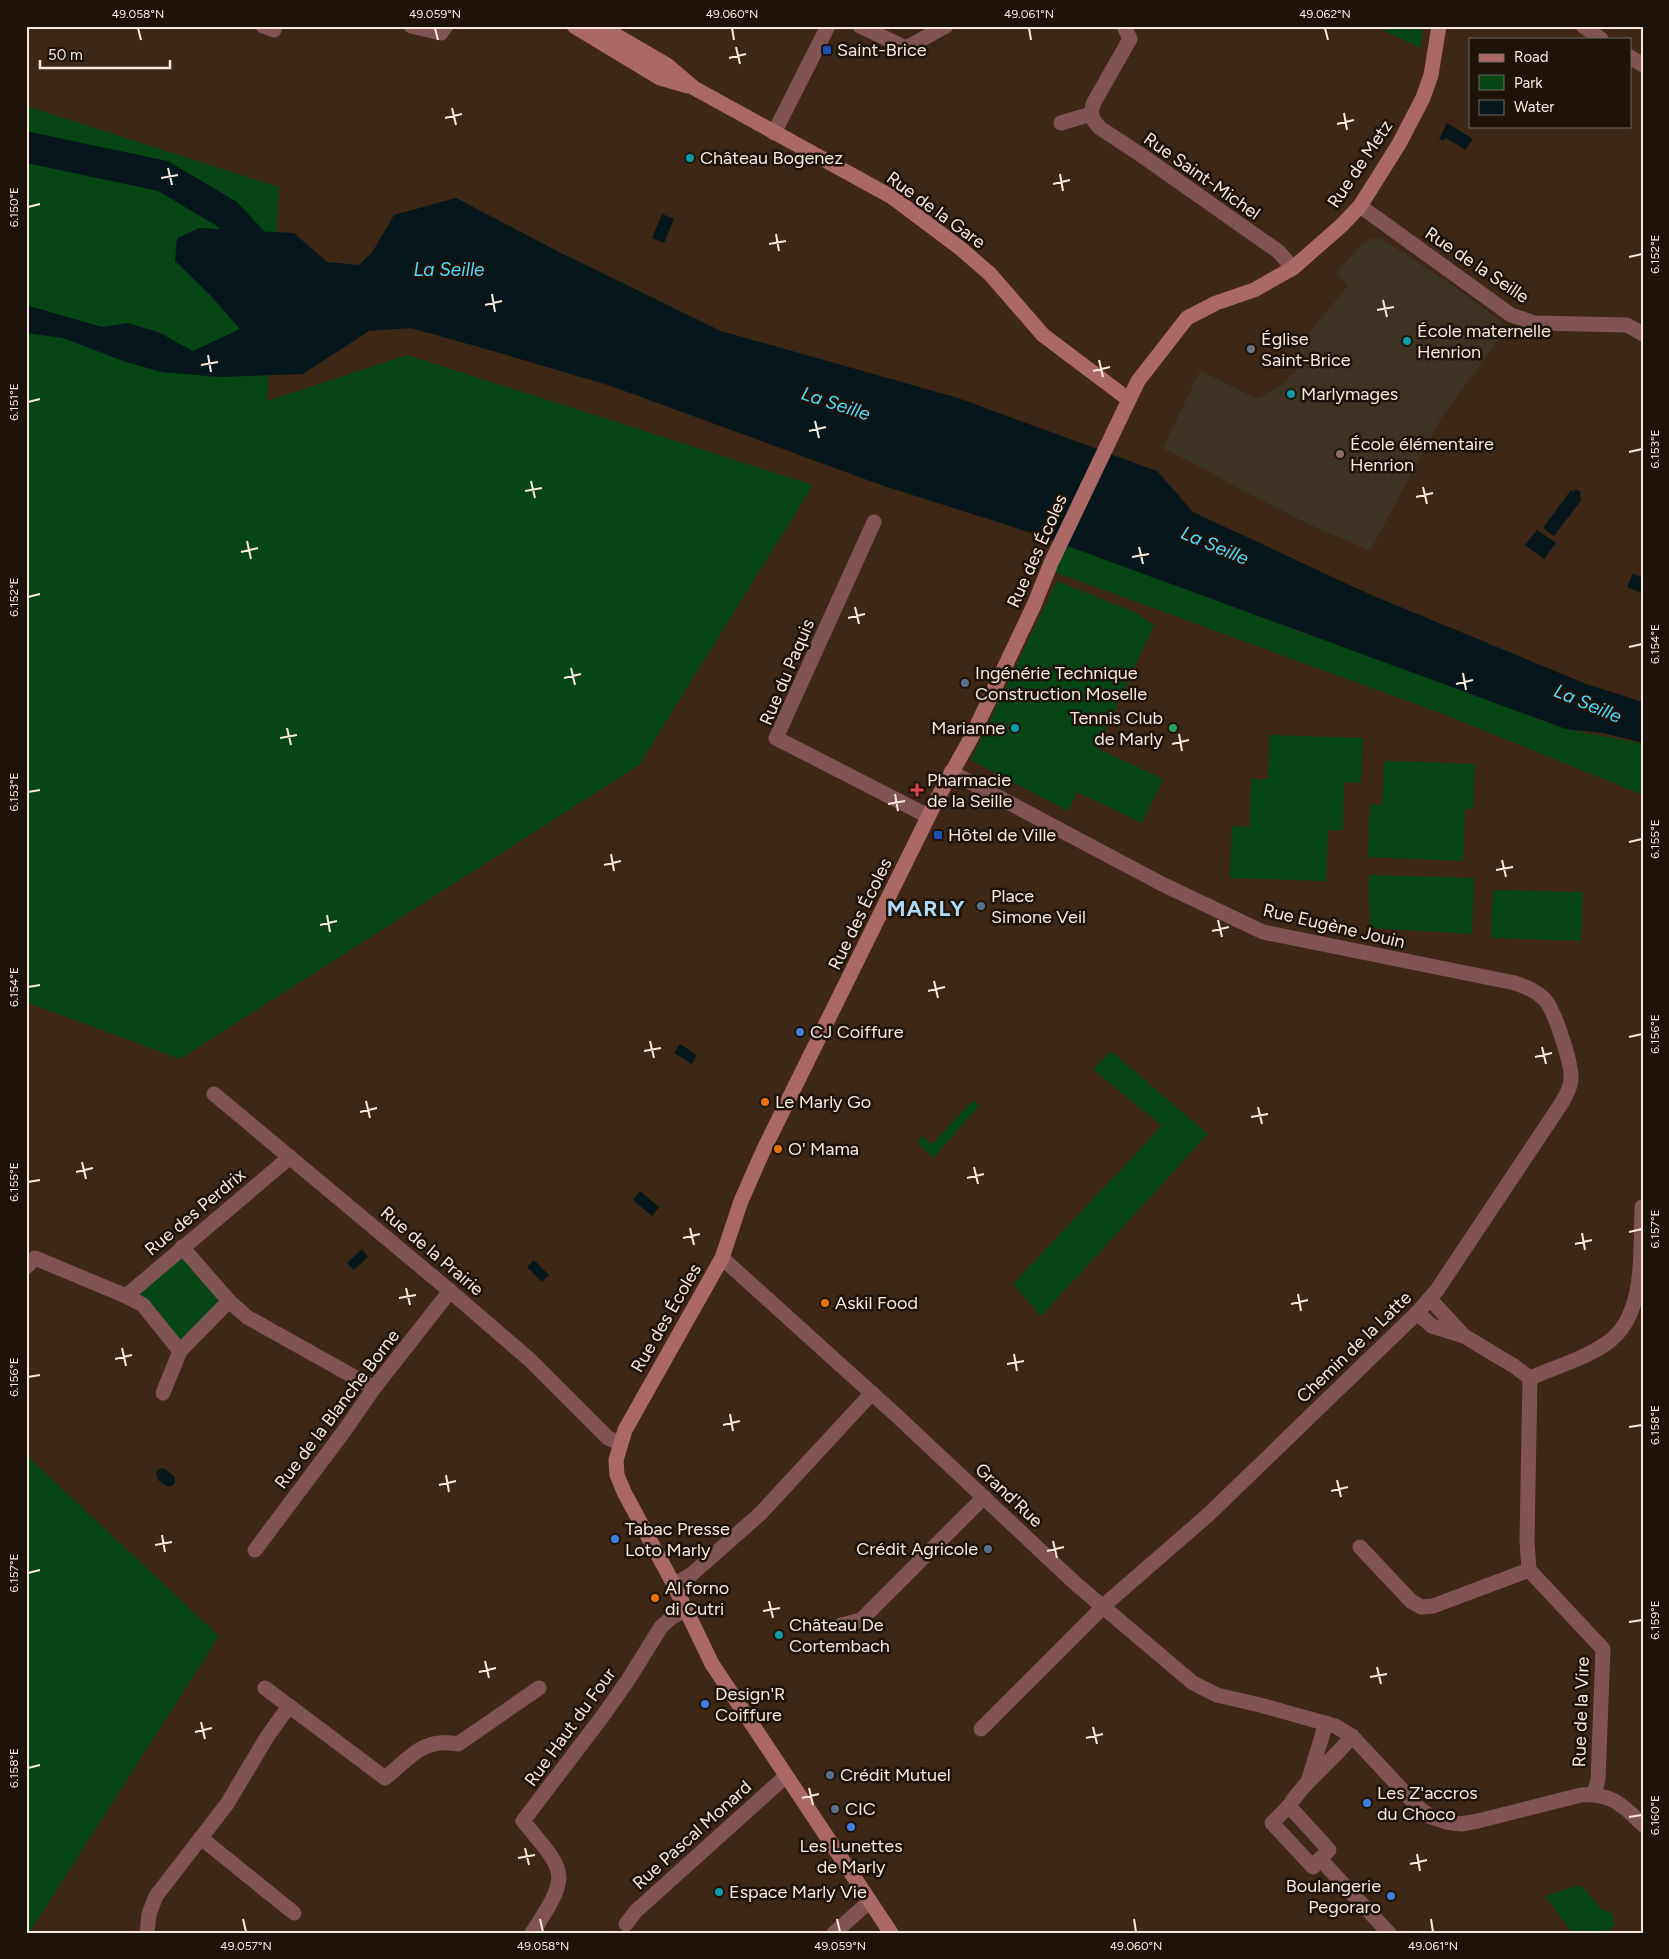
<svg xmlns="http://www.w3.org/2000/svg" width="1669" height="1959" viewBox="0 0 1669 1959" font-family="Figtree,sans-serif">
  <rect width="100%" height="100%" fill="#3e2714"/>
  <!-- education -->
  <polygon fill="#3d3323" points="1381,238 1464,293 1508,327 1440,420 1370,551 1308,524 1163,448 1200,371 1258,399 1279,387 1298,369 1296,355 1301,349 1298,347 1348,285 1336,273 1361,245 1369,239"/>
  <!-- green -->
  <g fill="#064615">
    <polygon points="1374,26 1423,26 1421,48"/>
    <polygon points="26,106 279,187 267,401 407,355 813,485 639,765 180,1059 26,1002"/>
    <polygon points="1065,545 1566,729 1643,744 1643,795 1451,717 1052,571"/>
    <polygon points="1057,581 1134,612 1154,625 1097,748 1163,779 1142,823 1077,792 1068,811 971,760"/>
    <polygon points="1270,735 1363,738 1361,783 1344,782 1343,830 1328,830 1326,881 1230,878 1232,826 1250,827 1251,779 1268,779"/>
    <polygon points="1384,761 1475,764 1473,809 1465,809 1463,861 1368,857 1370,804 1382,805"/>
    <polygon points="1369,875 1474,878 1472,934 1370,928"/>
    <polygon points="1493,890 1583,892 1581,941 1491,938"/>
    <polygon points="1111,1051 1208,1134 1041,1316 1013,1284 1162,1126 1093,1069"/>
    <polygon points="973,1100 979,1106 933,1158 917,1142 922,1136 932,1144"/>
    <polygon points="182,1247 229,1301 180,1351 126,1296"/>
    <polygon points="26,1455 219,1636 29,1933 26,1933"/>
    <polygon points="1581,1885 1601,1909 1612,1913 1615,1925 1606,1933 1572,1933 1545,1896"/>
  </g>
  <!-- water -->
  <g fill="#05171b">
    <polygon points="1447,123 1473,139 1465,150 1446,138 1443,141 1439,139"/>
    <polygon points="456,198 557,251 721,331 958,398 1157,471 1193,512 1369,594 1586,684 1643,702 1643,743 1603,733 1566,729 1032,533 881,485 611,386 493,351 411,328 369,331 303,374 219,377 161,372 123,361 63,338 26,333 26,305 102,327 128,323 158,332 193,351 240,329 210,295 175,261 177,238 199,228 294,233 327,262 359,265 373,251 394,215"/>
    <polygon points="662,214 674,219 664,243 652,238"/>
    <polygon points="1576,489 1581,492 1580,497 1582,499 1554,536 1543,528 1571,490 1573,492"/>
    <polygon points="1537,530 1556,543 1544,559 1525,545"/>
    <polygon points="1633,574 1643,578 1643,594 1627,587"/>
    <polygon points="680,1044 697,1055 692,1064 674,1053"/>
    <polygon points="640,1191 659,1207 652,1216 633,1200"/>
    <polygon points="362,1249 368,1257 354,1270 347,1263"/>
    <polygon points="534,1260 549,1275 542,1282 527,1267"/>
    <polygon points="164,1468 175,1477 175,1482 172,1486 166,1486 158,1480 156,1474 159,1469"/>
  </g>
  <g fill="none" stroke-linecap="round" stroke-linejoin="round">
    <!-- river -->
    <polyline stroke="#05171b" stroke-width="31" points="26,147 163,176 227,214 271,261"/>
    <!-- street -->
    <g stroke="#7f5452" stroke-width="15">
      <polyline points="263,26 274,30"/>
      <polyline points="411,26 441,33 446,26"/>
      <polyline points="860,26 906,48 946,26"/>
      <polyline points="1124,26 1130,39 1093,104 1091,114 1094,121 1100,128 1144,157 1279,252 1293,268"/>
      <polyline points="1583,26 1601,39"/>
      <polyline points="1630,57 1643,65"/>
      <polyline points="1061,123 1091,114"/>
      <polyline points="774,133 828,26"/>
      <polyline points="1360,206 1511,315 1535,323 1627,325 1643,334"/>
      <polyline points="874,522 776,738 928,816"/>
      <path d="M951 772 1162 884 1263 932 1515 983C1526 987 1537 991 1545 1000 1555 1011 1572 1064 1571 1079 1571 1088 1565 1097 1561 1104L1437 1290 1417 1313 1209 1514 1109 1601 981 1729"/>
      <polyline points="214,1094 450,1291 530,1360 608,1438 620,1443"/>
      <polyline points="182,1247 229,1301 247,1317 374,1388"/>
      <path d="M722 1258 896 1415 1076 1584 1193 1683 1217 1695 1260 1705 1335 1726 1352 1736 1419 1808 1431 1817 1446 1822 1461 1824 1478 1821 1581 1795C1611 1793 1623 1805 1643 1825"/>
      <polyline points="26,1267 35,1258 126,1296 143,1305 180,1351 229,1301"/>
      <polyline points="126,1296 290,1157"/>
      <polyline points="1430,1299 1464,1336"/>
      <polyline points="1417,1313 1432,1326 1464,1336 1514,1366 1530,1378 1527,1541 1529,1570 1603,1649 1598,1780 1594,1794"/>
      <path d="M1530 1378C1555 1367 1584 1359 1607 1343 1647 1315 1640 1251 1642 1207"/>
      <polyline points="163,1393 180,1351"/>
      <polyline points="1360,1547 1411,1601 1421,1607 1433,1606 1529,1570"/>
      <polyline points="255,1550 345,1430 374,1388 450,1291"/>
      <polyline points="674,1585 692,1574 761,1513 872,1393"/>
      <polyline points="841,1625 861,1620 984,1497"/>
      <path d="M265 1688 385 1778C409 1759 422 1737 458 1744L539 1688"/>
      <path d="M1352 1736C1333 1761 1304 1781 1289 1806L1329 1850 1320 1859 1389 1933"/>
      <polyline points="1308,1782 1326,1723"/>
      <polyline points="1289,1806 1272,1823 1313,1867 1320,1859"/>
      <polyline points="201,1838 294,1913"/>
      <polyline points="626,1924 636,1911 786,1776"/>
      <polyline points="147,1933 149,1914 156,1896 227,1804 267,1737 289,1706"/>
      <path d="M532 1933C571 1873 567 1874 523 1821L602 1717 628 1680 661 1627 672 1617 686 1610"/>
      <polyline points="834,1933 870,1901"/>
    </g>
    <!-- secondary -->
    <g stroke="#ab6966" stroke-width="15">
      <polyline points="574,26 660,78 688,86"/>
      <polyline points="600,26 667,65 694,88 892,197 960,248 990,274 1043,335 1128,399"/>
      <polyline points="891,1933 712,1664 674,1585 624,1492 617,1475 616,1460 625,1430 722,1258 741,1201 764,1149 937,799 971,738 1034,605 1051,563 1138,381 1187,318 1216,303 1254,290 1293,268 1342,225 1360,206 1399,144 1423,98 1431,75 1439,26"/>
    </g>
  </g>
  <!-- ticks -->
  <path fill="none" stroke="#f9e9dd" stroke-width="2" d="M138 28 141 40M435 28 438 40M732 28 734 40M1029 28 1031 40M1325 28 1328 40M736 47 740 64M729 58 746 54M452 108 456 125M1344 113 1347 130M445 118 462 114M1337 124 1354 120M168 168 172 185M1060 174 1063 191M161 178 178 175M1053 184 1070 180M28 207 40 204M776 234 779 251M769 244 786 241M1629 257 1642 254M492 294 495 312M1383 300 1387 317M485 305 502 301M1377 310 1394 307M208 355 211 372M1099 360 1103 377M201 365 218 362M1093 371 1110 367M28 402 40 399M815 421 819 438M809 431 826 427M1629 452 1642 449M531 481 535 498M1423 487 1427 504M525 491 542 488M1416 497 1433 493M247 541 251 559M1139 547 1143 564M241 552 258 548M1132 557 1149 554M28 597 40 594M855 607 859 624M848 618 865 614M1629 647 1642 644M571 668 575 685M1463 673 1466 690M564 678 581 674M1456 684 1473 680M287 728 291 745M1179 734 1182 751M280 738 297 735M1172 744 1189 740M28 792 40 790M895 794 898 811M888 804 905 801M1629 842 1642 839M611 854 614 871M1502 860 1506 877M604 865 621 861M1496 870 1513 867M327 915 330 932M1218 920 1222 937M320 925 337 921M1212 931 1229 927M934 981 938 998M28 987 40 985M928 991 945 987M1629 1037 1642 1034M650 1041 654 1058M1542 1047 1546 1064M644 1051 661 1048M1535 1057 1552 1053M366 1101 370 1118M1258 1107 1262 1124M360 1112 377 1108M1251 1117 1268 1114M82 1162 86 1179M974 1167 978 1184M76 1172 93 1168M967 1178 984 1174M28 1182 40 1180M690 1228 694 1245M1629 1232 1642 1229M1582 1233 1585 1250M683 1238 700 1234M1575 1244 1592 1240M406 1288 410 1305M1298 1294 1301 1311M399 1298 416 1295M1291 1304 1308 1300M122 1348 126 1366M1014 1354 1017 1371M115 1359 132 1355M1007 1364 1024 1361M28 1377 40 1375M730 1414 733 1431M723 1425 740 1421M1629 1427 1642 1425M446 1475 449 1492M1337 1480 1341 1497M439 1485 456 1481M1331 1491 1348 1487M162 1535 165 1552M1053 1541 1057 1558M155 1545 172 1542M1047 1551 1064 1547M28 1573 40 1570M769 1601 773 1618M763 1611 780 1608M1629 1622 1642 1620M485 1661 489 1678M1377 1667 1381 1684M479 1672 496 1668M1370 1677 1387 1674M201 1722 205 1739M1093 1727 1097 1744M195 1732 212 1728M1086 1738 1103 1734M28 1768 40 1765M809 1788 813 1805M802 1798 819 1794M1629 1817 1642 1815M525 1848 529 1865M1417 1854 1420 1871M518 1858 535 1855M1410 1864 1427 1860M243 1919 246 1932M540 1919 543 1932M837 1919 840 1932M1134 1919 1136 1932M1431 1919 1433 1932"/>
  <!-- markers -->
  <g fill="#1a4fb4" stroke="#1d130a" stroke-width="2">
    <rect x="822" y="45" width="10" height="10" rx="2.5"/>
    <rect x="933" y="830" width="10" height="10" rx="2.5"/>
  </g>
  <g fill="#0f9aa8" stroke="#1d130a" stroke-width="2">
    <circle cx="690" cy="158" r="5"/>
    <circle cx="1407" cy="341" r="5"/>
    <circle cx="1291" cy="394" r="5"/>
    <circle cx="1015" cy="728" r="5"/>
    <circle cx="779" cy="1635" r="5"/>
    <circle cx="719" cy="1892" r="5"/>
  </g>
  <circle fill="#6b7280" stroke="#1d130a" stroke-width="2" cx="1251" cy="349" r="5"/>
  <circle fill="#8d6e63" stroke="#1d130a" stroke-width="2" cx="1340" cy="454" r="5"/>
  <g fill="#5c6f8a" stroke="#1d130a" stroke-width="2">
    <circle cx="965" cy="683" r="5"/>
    <circle cx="981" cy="906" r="5"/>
    <circle cx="988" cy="1549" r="5"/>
    <circle cx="830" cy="1775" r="5"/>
    <circle cx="835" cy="1809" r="5"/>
  </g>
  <circle fill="#2e9e5b" stroke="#1d130a" stroke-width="2" cx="1173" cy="728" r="5"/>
  <path fill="#e0444e" stroke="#1d130a" stroke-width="2" d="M914.5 782.5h5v5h5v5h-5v5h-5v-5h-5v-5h5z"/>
  <g fill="#3f7fe0" stroke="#1d130a" stroke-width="2">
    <circle cx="800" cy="1032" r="5"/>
    <circle cx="615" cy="1539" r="5"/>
    <circle cx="705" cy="1704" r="5"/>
    <circle cx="1367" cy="1803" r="5"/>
    <circle cx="851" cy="1827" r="5"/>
    <circle cx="1391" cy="1896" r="5"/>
  </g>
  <g fill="#e8710a" stroke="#1d130a" stroke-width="2">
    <circle cx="765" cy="1102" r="5"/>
    <circle cx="778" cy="1149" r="5"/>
    <circle cx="825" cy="1303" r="5"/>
    <circle cx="655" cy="1598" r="5"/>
  </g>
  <g text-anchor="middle" stroke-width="5" stroke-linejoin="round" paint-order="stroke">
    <!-- poi labels -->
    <g font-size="18" fill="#f9e9dd" stroke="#1d130a" text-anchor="start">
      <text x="837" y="56">Saint-Brice</text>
      <text x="700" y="164">Château Bogenez</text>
      <text x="1417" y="337">École maternelle<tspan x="1417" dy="21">Henrion</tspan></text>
      <text x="1261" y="345">Église<tspan x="1261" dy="21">Saint-Brice</tspan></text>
      <text x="1301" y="400">Marlymages</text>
      <text x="1350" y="450">École élémentaire<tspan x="1350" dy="21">Henrion</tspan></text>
      <text x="975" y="679">Ingénérie Technique<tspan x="975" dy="21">Construction Moselle</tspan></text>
      <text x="1163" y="724" text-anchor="end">Tennis Club<tspan x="1163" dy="21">de Marly</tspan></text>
      <text x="1005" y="734" text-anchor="end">Marianne</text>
      <text x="927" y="786">Pharmacie<tspan x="927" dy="21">de la Seille</tspan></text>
      <text x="948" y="841">Hôtel de Ville</text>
      <text x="991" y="902">Place<tspan x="991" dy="21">Simone Veil</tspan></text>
      <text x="810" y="1038">CJ Coiffure</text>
      <text x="775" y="1108">Le Marly Go</text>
      <text x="788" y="1155">O' Mama</text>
      <text x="835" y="1309">Askil Food</text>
      <text x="625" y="1535">Tabac Presse<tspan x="625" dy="21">Loto Marly</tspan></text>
      <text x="978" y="1555" text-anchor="end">Crédit Agricole</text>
      <text x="665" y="1594">Al forno<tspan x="665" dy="21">di Cutri</tspan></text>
      <text x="789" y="1631">Château De<tspan x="789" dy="21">Cortembach</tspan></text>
      <text x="715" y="1700">Design'R<tspan x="715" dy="21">Coiffure</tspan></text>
      <text x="840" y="1781">Crédit Mutuel</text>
      <text x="1377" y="1799">Les Z'accros<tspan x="1377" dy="21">du Choco</tspan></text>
      <text x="845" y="1815">CIC</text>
      <text x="851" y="1852" text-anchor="middle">Les Lunettes<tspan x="851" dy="21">de Marly</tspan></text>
      <text x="1381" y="1892" text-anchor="end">Boulangerie<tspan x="1381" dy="21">Pegoraro</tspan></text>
      <text x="729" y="1898">Espace Marly Vie</text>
    </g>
    <!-- street labels -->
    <g font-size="18" fill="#f9e9dd" stroke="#1d130a">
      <text transform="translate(1360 164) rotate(-56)" y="6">Rue de Metz</text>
      <text transform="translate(1202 176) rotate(35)" y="6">Rue Saint-Michel</text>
      <text transform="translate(936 210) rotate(36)" y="6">Rue de la Gare</text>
      <text transform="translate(1477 265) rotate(34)" y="6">Rue de la Seille</text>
      <text transform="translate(1037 551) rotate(-66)" y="6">Rue des Écoles</text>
      <text transform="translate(787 672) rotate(-67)" y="6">Rue du Paquis</text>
      <text transform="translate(860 914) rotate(-64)" y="6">Rue des Écoles</text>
      <text transform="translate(1334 926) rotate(13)" y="6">Rue Eugène Jouin</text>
      <text transform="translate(195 1212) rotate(-40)" y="6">Rue des Perdrix</text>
      <text transform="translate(432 1251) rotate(40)" y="6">Rue de la Prairie</text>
      <text transform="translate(666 1318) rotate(-60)" y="6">Rue des Écoles</text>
      <text transform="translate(1354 1347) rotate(-44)" y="6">Chemin de la Latte</text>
      <text transform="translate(337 1409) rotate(-53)" y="6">Rue de la Blanche Borne</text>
      <text transform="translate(1009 1495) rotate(43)" y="6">Grand'Rue</text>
      <text transform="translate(1581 1712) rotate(-88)" y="6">Rue de la Vire</text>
      <text transform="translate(570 1727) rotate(-54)" y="6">Rue Haut du Four</text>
      <text transform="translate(692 1835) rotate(-42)" y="6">Rue Pascal Monard</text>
    </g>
    <!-- water labels -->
    <g font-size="19" font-style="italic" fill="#51dbfd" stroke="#1d130a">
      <text x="449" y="276">La Seille</text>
      <text transform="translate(836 403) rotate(18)" y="7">La Seille</text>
      <text transform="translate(1215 545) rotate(23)" y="7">La Seille</text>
      <text transform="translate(1588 703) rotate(23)" y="7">La Seille</text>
    </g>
    <!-- district labels -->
    <g font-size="22" font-weight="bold" letter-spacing="1" fill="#aedaf6" stroke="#1d130a">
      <text x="926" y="916">MARLY</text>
    </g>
  </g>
  <!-- border -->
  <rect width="1669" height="1959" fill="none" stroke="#1d130a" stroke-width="55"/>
  <!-- legend -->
  <rect x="1469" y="38" width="162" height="90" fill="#1d130a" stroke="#75695e"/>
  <rect x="1479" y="54" width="25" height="8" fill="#ab6966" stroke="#75695e"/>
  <text x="1514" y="62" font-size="15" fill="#f9e9dd">Road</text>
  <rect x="1479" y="75" width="25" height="15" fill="#064615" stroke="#75695e"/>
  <text x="1514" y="88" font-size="15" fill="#f9e9dd">Park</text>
  <rect x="1479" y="100" width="25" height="15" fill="#05171b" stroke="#75695e"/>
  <text x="1514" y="112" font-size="15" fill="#f9e9dd">Water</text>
  <!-- scale -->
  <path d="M40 60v8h130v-8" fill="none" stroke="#f9e9dd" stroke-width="2.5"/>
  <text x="48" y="60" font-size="15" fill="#f9e9dd" stroke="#1d130a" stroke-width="4" paint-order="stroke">50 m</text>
  <rect x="28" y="28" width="1614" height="1904" fill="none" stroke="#f9e9dd" stroke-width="2"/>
  <g font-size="12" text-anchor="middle" fill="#f9e9dd">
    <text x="138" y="18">49.058°N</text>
    <text x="435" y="18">49.059°N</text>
    <text x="732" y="18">49.060°N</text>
    <text x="1029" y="18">49.061°N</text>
    <text x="1325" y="18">49.062°N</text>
    <text transform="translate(14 207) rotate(-90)" y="4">6.150°E</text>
    <text transform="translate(1655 254) rotate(-90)" y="4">6.152°E</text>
    <text transform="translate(14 402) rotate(-90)" y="4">6.151°E</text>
    <text transform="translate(1655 449) rotate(-90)" y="4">6.153°E</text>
    <text transform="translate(14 597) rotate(-90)" y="4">6.152°E</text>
    <text transform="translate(1655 644) rotate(-90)" y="4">6.154°E</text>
    <text transform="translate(14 792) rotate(-90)" y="4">6.153°E</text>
    <text transform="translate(1655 839) rotate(-90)" y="4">6.155°E</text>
    <text transform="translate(14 987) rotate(-90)" y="4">6.154°E</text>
    <text transform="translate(1655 1034) rotate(-90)" y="4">6.156°E</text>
    <text transform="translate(14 1182) rotate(-90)" y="4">6.155°E</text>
    <text transform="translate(1655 1229) rotate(-90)" y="4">6.157°E</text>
    <text transform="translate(14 1377) rotate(-90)" y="4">6.156°E</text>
    <text transform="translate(1655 1425) rotate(-90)" y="4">6.158°E</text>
    <text transform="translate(14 1573) rotate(-90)" y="4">6.157°E</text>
    <text transform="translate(1655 1620) rotate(-90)" y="4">6.159°E</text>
    <text transform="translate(14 1768) rotate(-90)" y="4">6.158°E</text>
    <text transform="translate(1655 1815) rotate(-90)" y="4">6.160°E</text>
    <text x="246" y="1950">49.057°N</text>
    <text x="543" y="1950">49.058°N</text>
    <text x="840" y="1950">49.059°N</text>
    <text x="1136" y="1950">49.060°N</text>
    <text x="1433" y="1950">49.061°N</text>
  </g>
</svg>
